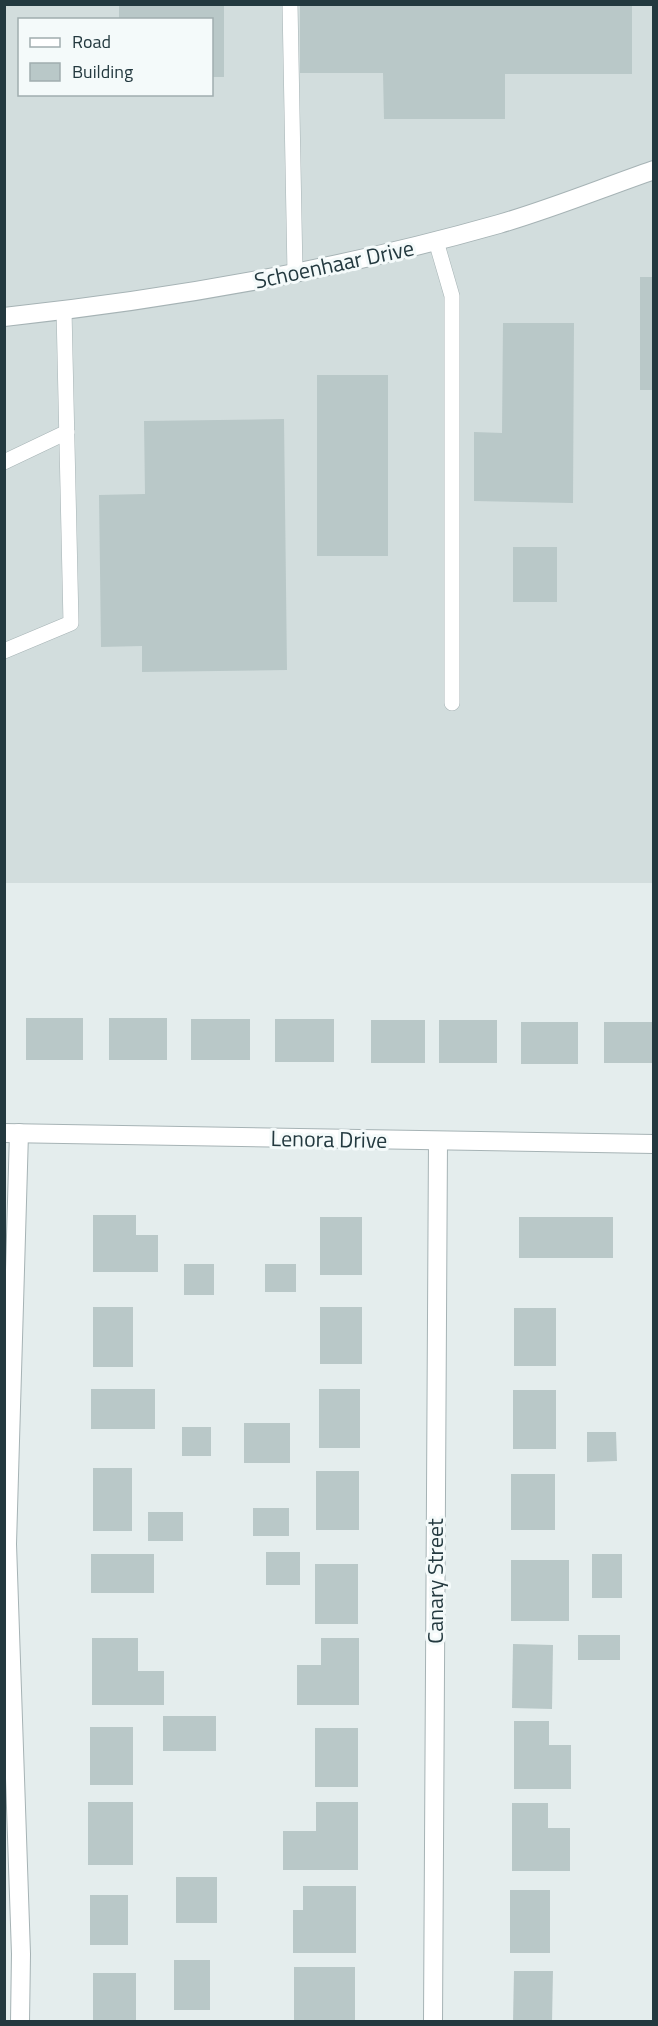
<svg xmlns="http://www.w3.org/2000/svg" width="658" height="2026" viewBox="0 0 658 2026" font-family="'Titillium Web',sans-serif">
  <rect width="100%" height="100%" fill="#e4eded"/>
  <!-- built -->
  <path fill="#d2dddd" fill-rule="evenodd" d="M5 5H653V883H5ZM20 20H212V94H20Z"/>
  <!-- building -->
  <g fill="#b9c8c8">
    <polygon points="119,4 224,4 224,77 212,77 212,20 119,20"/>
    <polygon points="300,4 632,4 632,74 505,74 505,119 384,119 383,73 300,73"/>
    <rect x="640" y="277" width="14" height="113"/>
    <polygon points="503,323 574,323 573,503 474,501 474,432 502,433"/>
    <rect x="317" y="375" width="71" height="181"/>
    <polygon points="284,419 287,670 142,672 142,646 101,647 99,495 145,494 144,421"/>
    <rect x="513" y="547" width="44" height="55"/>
    <rect x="26" y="1018" width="57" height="42"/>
    <rect x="109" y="1018" width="58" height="42"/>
    <rect x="191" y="1019" width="59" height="41"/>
    <rect x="275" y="1019" width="59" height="43"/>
    <rect x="371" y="1020" width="54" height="43"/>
    <rect x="439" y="1020" width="58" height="43"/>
    <rect x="521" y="1022" width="57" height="42"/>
    <rect x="604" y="1022" width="50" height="41"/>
    <polygon points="93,1215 136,1215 136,1235 158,1235 158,1272 93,1272"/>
    <rect x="320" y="1217" width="42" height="58"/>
    <rect x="519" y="1217" width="94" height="41"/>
    <rect x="184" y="1264" width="30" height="31"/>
    <rect x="265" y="1264" width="31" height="28"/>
    <rect x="93" y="1307" width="40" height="60"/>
    <rect x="320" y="1307" width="42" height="57"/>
    <rect x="514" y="1308" width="42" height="58"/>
    <rect x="91" y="1389" width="64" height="40"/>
    <rect x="319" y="1389" width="41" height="59"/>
    <rect x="513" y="1390" width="43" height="59"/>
    <rect x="244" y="1423" width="46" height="40"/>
    <rect x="182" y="1427" width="29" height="29"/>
    <polygon points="587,1432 616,1432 617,1461 587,1462"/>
    <rect x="93" y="1468" width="39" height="63"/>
    <rect x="316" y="1471" width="43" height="59"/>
    <rect x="511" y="1474" width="44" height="56"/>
    <rect x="253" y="1508" width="36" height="28"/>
    <rect x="148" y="1512" width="35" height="29"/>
    <rect x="266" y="1552" width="34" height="33"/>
    <rect x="91" y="1554" width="63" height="39"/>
    <rect x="592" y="1554" width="30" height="44"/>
    <rect x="511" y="1560" width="58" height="61"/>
    <rect x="315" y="1564" width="43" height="60"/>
    <rect x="578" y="1635" width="42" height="25"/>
    <polygon points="92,1638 138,1638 138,1671 164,1671 164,1705 92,1705"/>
    <polygon points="321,1638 359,1638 359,1705 297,1705 297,1665 321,1665"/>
    <polygon points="513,1644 553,1645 552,1709 512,1708"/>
    <rect x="163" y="1716" width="53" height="35"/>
    <polygon points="514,1721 549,1721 549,1745 571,1745 571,1789 514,1789"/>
    <rect x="90" y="1727" width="43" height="58"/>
    <rect x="315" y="1728" width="43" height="59"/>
    <rect x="88" y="1802" width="45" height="63"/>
    <polygon points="316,1802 358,1802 358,1870 283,1870 283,1831 316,1831"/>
    <polygon points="512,1803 548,1803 548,1828 570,1828 570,1871 512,1871"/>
    <rect x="176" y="1877" width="41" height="46"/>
    <polygon points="303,1886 356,1886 356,1953 293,1953 293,1910 303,1910"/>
    <rect x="510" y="1890" width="40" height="63"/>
    <rect x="90" y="1895" width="38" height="50"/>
    <rect x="174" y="1960" width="36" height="50"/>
    <rect x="294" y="1967" width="61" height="55"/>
    <polygon points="514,1971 553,1971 552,2022 513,2022"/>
    <rect x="93" y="1973" width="43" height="49"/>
  </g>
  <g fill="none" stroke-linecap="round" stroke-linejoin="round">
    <!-- lane casing -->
    <g stroke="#a6b3b5" stroke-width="16">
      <g id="lane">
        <polyline points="290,4 295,273"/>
        <polyline points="436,241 452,296 452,703"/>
        <polyline points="4,462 67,432"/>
        <polyline points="4,651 71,623 64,310"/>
      </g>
    </g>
    <!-- street casing -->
    <g stroke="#a6b3b5" stroke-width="20">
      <g id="street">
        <path d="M4 317C171 299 337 270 499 224 551 209 602 188 654 170"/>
        <polyline points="4,1133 654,1144"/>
        <polyline points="19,1133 7,1544 21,1954 20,2022"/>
        <polyline points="433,2022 438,1141"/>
      </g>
    </g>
    <!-- lane -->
    <use href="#lane" stroke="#fff" stroke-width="15"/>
    <!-- street -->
    <use href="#street" stroke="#fff" stroke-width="18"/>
  </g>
  <g text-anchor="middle" stroke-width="6" stroke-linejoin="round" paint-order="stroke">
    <!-- street labels -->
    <g font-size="22" fill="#23393f" stroke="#f4fafa">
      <text transform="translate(334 264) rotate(-12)" y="8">Schoenhaar Drive</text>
      <text transform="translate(329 1139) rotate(1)" y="8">Lenora Drive</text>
      <text transform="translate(435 1581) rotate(-90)" y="8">Canary Street</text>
    </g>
  </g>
  <!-- border -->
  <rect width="658" height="2026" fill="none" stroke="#23393f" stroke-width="12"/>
  <!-- legend -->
  <rect x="18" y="18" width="195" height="78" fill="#f4fafa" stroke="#a0adaf" stroke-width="1.5"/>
  <rect x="30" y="38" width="30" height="9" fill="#ffffff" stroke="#a0adaf" stroke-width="1.5"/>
  <text x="72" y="48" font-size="18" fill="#23393f">Road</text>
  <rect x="30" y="63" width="30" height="18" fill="#b9c8c8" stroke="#a0adaf" stroke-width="1.5"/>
  <text x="72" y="78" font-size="18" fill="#23393f">Building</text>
</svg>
